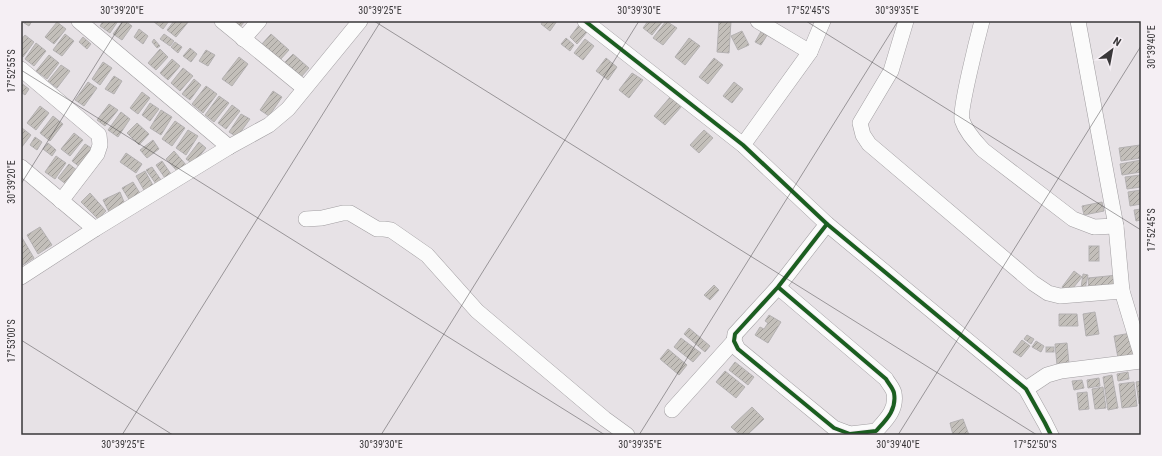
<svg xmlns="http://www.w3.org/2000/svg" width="1162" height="456" viewBox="0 0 1162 456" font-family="'Roboto Condensed',sans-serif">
  <defs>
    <pattern id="building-hatch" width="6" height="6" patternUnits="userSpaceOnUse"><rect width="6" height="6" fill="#c3bfba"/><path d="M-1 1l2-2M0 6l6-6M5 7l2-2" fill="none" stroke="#9f9c98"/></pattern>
  </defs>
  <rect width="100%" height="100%" fill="#e7e2e6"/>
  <!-- building -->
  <g fill="url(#building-hatch)" stroke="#b4b1b2">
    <polygon points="21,21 32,21 29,26"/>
    <polygon points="103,21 118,21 110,33 100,26"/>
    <polygon points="123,21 125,21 132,26 122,40 113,34"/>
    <polygon points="155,21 169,21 163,29 154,22"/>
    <polygon points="174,21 189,21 176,37 167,30"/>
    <polygon points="233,21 245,21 240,27"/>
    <polygon points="543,21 557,21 550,31 541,24"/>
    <polygon points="648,21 663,21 652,35 643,28"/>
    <polygon points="666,21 677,28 663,45 653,38"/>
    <polygon points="719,21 731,21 729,53 717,52"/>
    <polygon points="57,22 66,29 54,44 45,37"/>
    <polygon points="579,25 587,32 577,44 570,37"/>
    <polygon points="763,28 769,32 761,45 755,42"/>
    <polygon points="139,29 148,36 143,44 134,37"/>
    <polygon points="742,31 749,45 738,50 731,36"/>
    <polygon points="65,34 74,41 62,56 53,50"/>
    <polygon points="164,34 174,41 170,46 160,39"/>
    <polygon points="271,34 289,50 279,61 261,45"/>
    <polygon points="25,35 34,42 23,57 21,56 21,40"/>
    <polygon points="83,37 91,44 87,49 79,42"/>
    <polygon points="566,38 574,45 570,51 561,44"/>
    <polygon points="689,38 700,46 685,65 675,57"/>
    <polygon points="154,39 160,46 157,48 152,42"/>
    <polygon points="585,39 594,46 583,60 574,53"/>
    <polygon points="175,42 182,47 178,53 171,47"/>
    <polygon points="36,43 46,51 34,66 25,59"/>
    <polygon points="190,48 197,54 191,62 183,56"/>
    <polygon points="160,49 168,57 156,70 148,63"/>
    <polygon points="206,50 215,55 208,66 199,61"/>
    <polygon points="293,54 309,68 301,77 285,62"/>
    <polygon points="49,55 59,63 47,79 36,71"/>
    <polygon points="239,57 248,64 232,86 222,79"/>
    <polygon points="606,58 617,67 608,80 596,71"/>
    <polygon points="714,58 723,65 708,84 699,77"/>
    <polygon points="172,59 180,66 168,80 160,73"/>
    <polygon points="103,62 112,68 100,85 92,79"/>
    <polygon points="61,65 70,71 57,88 48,81"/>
    <polygon points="183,68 193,76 180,91 171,83"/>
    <polygon points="632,73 643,80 629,98 619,90"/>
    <polygon points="114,76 122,81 114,94 105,89"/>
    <polygon points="194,79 201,85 190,100 182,94"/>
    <polygon points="88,82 97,88 84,106 75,100"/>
    <polygon points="734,82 743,89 732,103 723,96"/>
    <polygon points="21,83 29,89 25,95 21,92"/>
    <polygon points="206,86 217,94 203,113 192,104"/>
    <polygon points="273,91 282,97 269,116 260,110"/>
    <polygon points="142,92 150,98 138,114 130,108"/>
    <polygon points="219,96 229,103 214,122 205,115"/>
    <polygon points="671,96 682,106 665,125 654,116"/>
    <polygon points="150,103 159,109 150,121 142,115"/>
    <polygon points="109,104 118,110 105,126 97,120"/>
    <polygon points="232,105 240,111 226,129 218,123"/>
    <polygon points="40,106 49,113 36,130 27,123"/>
    <polygon points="161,110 172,117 161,135 150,128"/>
    <polygon points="121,112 130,119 118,137 108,130"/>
    <polygon points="241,114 250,119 237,137 229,132"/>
    <polygon points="53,116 63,124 50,141 40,133"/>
    <polygon points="175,121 185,128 172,146 162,139"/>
    <polygon points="137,123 149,134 139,145 127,133"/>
    <polygon points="22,128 31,135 21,148 21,130"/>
    <polygon points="188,130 198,136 186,155 176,148"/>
    <polygon points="704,130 713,138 699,153 690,145"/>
    <polygon points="74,133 83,140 70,156 61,149"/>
    <polygon points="35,137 42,142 37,150 30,145"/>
    <polygon points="153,140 159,149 147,158 140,150"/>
    <polygon points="199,142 206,148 193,164 186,159"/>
    <polygon points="48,143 56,150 52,156 43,149"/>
    <polygon points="85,144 93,149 80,167 72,161"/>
    <polygon points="1140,145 1141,158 1121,161 1119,148"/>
    <polygon points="174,151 187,166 179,173 166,159"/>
    <polygon points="126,153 142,164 136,173 120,162"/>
    <polygon points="56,156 66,163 55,179 45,172"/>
    <polygon points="1141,160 1141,172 1122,175 1120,164"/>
    <polygon points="162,161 173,177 167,181 156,165"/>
    <polygon points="69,164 78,171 67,185 58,178"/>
    <polygon points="152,167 161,180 156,184 146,170"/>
    <polygon points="145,171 154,187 145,192 136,176"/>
    <polygon points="1140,175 1141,187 1127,189 1125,177"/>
    <polygon points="133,182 141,195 130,201 122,188"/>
    <polygon points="1141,190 1141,204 1130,206 1128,192"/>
    <polygon points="120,192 126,207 110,214 103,200"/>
    <polygon points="90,193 106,211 98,219 81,202"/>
    <polygon points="1102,202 1104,211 1084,215 1082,206"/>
    <polygon points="1141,209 1141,220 1136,221 1134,210"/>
    <polygon points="40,227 52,245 38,254 27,235"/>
    <polygon points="21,236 34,258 21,266"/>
    <rect x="1089" y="246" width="10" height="15"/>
    <polygon points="1074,271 1082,277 1069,293 1062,287"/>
    <polygon points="1083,274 1088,275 1085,289 1081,288"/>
    <polygon points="1118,275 1120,287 1089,291 1088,278"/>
    <polygon points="714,285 719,290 710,300 704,295"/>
    <polygon points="1095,312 1099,334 1086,336 1083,314"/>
    <polygon points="1059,314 1077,314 1078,326 1059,326"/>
    <polygon points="769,315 781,322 768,343 755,335 760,327 764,329 768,323 765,321"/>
    <polygon points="689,328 710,346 705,352 684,334"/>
    <polygon points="1131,333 1134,356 1118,358 1114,336"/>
    <polygon points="1027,335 1034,339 1031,344 1024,339"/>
    <polygon points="681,338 701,353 693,362 674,347"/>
    <polygon points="1022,340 1030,346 1021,357 1013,352"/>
    <polygon points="1036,341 1044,346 1041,352 1032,347"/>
    <polygon points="1067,343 1069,364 1057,365 1055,344"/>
    <rect x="1046" y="347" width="8" height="5"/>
    <polygon points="668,349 687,365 679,375 660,359"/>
    <polygon points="735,362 754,377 748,385 729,370"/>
    <polygon points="725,371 745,387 736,398 716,382"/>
    <polygon points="1128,372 1129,379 1118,381 1117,374"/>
    <polygon points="1112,375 1118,408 1108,410 1103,377"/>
    <polygon points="1099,378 1100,386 1088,388 1087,380"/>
    <polygon points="1082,380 1084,388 1074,390 1072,381"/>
    <polygon points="1141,381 1141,404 1139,404 1136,382"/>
    <polygon points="1134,382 1137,406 1122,408 1119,384"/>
    <polygon points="1103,387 1106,408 1095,409 1092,389"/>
    <polygon points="1087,392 1089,409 1079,410 1077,393"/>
    <polygon points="752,407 764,419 747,435 740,435 731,427"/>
    <polygon points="963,419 969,435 953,435 950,423"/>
  </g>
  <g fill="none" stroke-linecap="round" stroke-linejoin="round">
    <!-- minor casing -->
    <g stroke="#a19ea1" stroke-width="16">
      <g id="minor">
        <polyline points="79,21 229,147"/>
        <polyline points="222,21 304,88"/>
        <polyline points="585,21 743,145 827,224 1026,389 1045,423 1051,435"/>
        <polyline points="758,21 810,52"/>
        <polyline points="906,21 891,71 860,123 863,135 869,144 1033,283 1048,293 1060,296 1122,291"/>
        <path d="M982 21C978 36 959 111 962 120 966 132 975 141 983 150L1073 219 1094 227 1116 226"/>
        <polyline points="1078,21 1116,226 1122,291 1141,354"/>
        <polyline points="243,39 259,21"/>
        <polyline points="21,69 99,135 100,145 97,154 61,201"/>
        <polyline points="743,145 810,52 823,21"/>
        <polyline points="21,167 95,229"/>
        <polyline points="306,219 322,218 343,213 350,213 377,229 384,229 391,230 427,255 477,311 605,419 627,435"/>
        <polyline points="21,277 95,229 229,147 269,125 288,109 360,21"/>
        <path d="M778 287 886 379C888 383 893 388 894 393 897 410 886 420 876 431L850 434 834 428 738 349 734 341 735 334 778 287 827 224"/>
        <polyline points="1026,389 1047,375 1061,371 1141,361"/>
        <polyline points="672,410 734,341"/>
      </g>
    </g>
    <!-- minor -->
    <use href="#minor" stroke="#fbfbfb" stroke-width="15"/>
    <!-- cycleway casing -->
    <g stroke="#f5eff4" stroke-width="6">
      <g id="cycleway">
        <polyline points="585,21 743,145 827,224 1026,389 1045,423 1051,435"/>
        <path d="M778 287 886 379C888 383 893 388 894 393 897 410 886 420 876 431L850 434 834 428 738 349 734 341 735 334 778 287 827 224"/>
      </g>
    </g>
    <!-- cycleway -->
    <use href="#cycleway" stroke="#1b5e20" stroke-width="4"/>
  </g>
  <!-- ticks -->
  <path fill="none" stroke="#393739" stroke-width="1" stroke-opacity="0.45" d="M374 21 1037 435M806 21 1141 230M21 70 605 435M21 184 123 21M21 340 173 435M122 435 381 21M381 435 639 21M639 435 898 21M898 435 1141 46"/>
  <!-- border -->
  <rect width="1162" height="456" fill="none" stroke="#f5eff4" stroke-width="44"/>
  <!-- north arrow -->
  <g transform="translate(1112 50) rotate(32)" stroke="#f5eff4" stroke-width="3" paint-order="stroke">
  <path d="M0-3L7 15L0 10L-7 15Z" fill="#393739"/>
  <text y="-6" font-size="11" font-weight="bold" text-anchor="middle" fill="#393739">N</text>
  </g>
  <rect x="22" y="22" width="1118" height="412" fill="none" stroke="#393739" stroke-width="1.5"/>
  <g font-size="10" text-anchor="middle" fill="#393739">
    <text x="122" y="14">30°39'20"E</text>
    <text x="380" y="14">30°39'25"E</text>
    <text x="639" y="14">30°39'30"E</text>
    <text x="808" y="14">17°52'45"S</text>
    <text x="897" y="14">30°39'35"E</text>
    <text transform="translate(1151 47) rotate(-90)" y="4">30°39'40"E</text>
    <text transform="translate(11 71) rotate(-90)" y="4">17°52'55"S</text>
    <text transform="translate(11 182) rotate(-90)" y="4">30°39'20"E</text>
    <text transform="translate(1151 230) rotate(-90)" y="4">17°52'45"S</text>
    <text transform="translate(11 341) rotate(-90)" y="4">17°53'00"S</text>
    <text x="123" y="448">30°39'25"E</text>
    <text x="381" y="448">30°39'30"E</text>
    <text x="640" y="448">30°39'35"E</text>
    <text x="898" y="448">30°39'40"E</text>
    <text x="1035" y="448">17°52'50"S</text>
  </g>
</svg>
